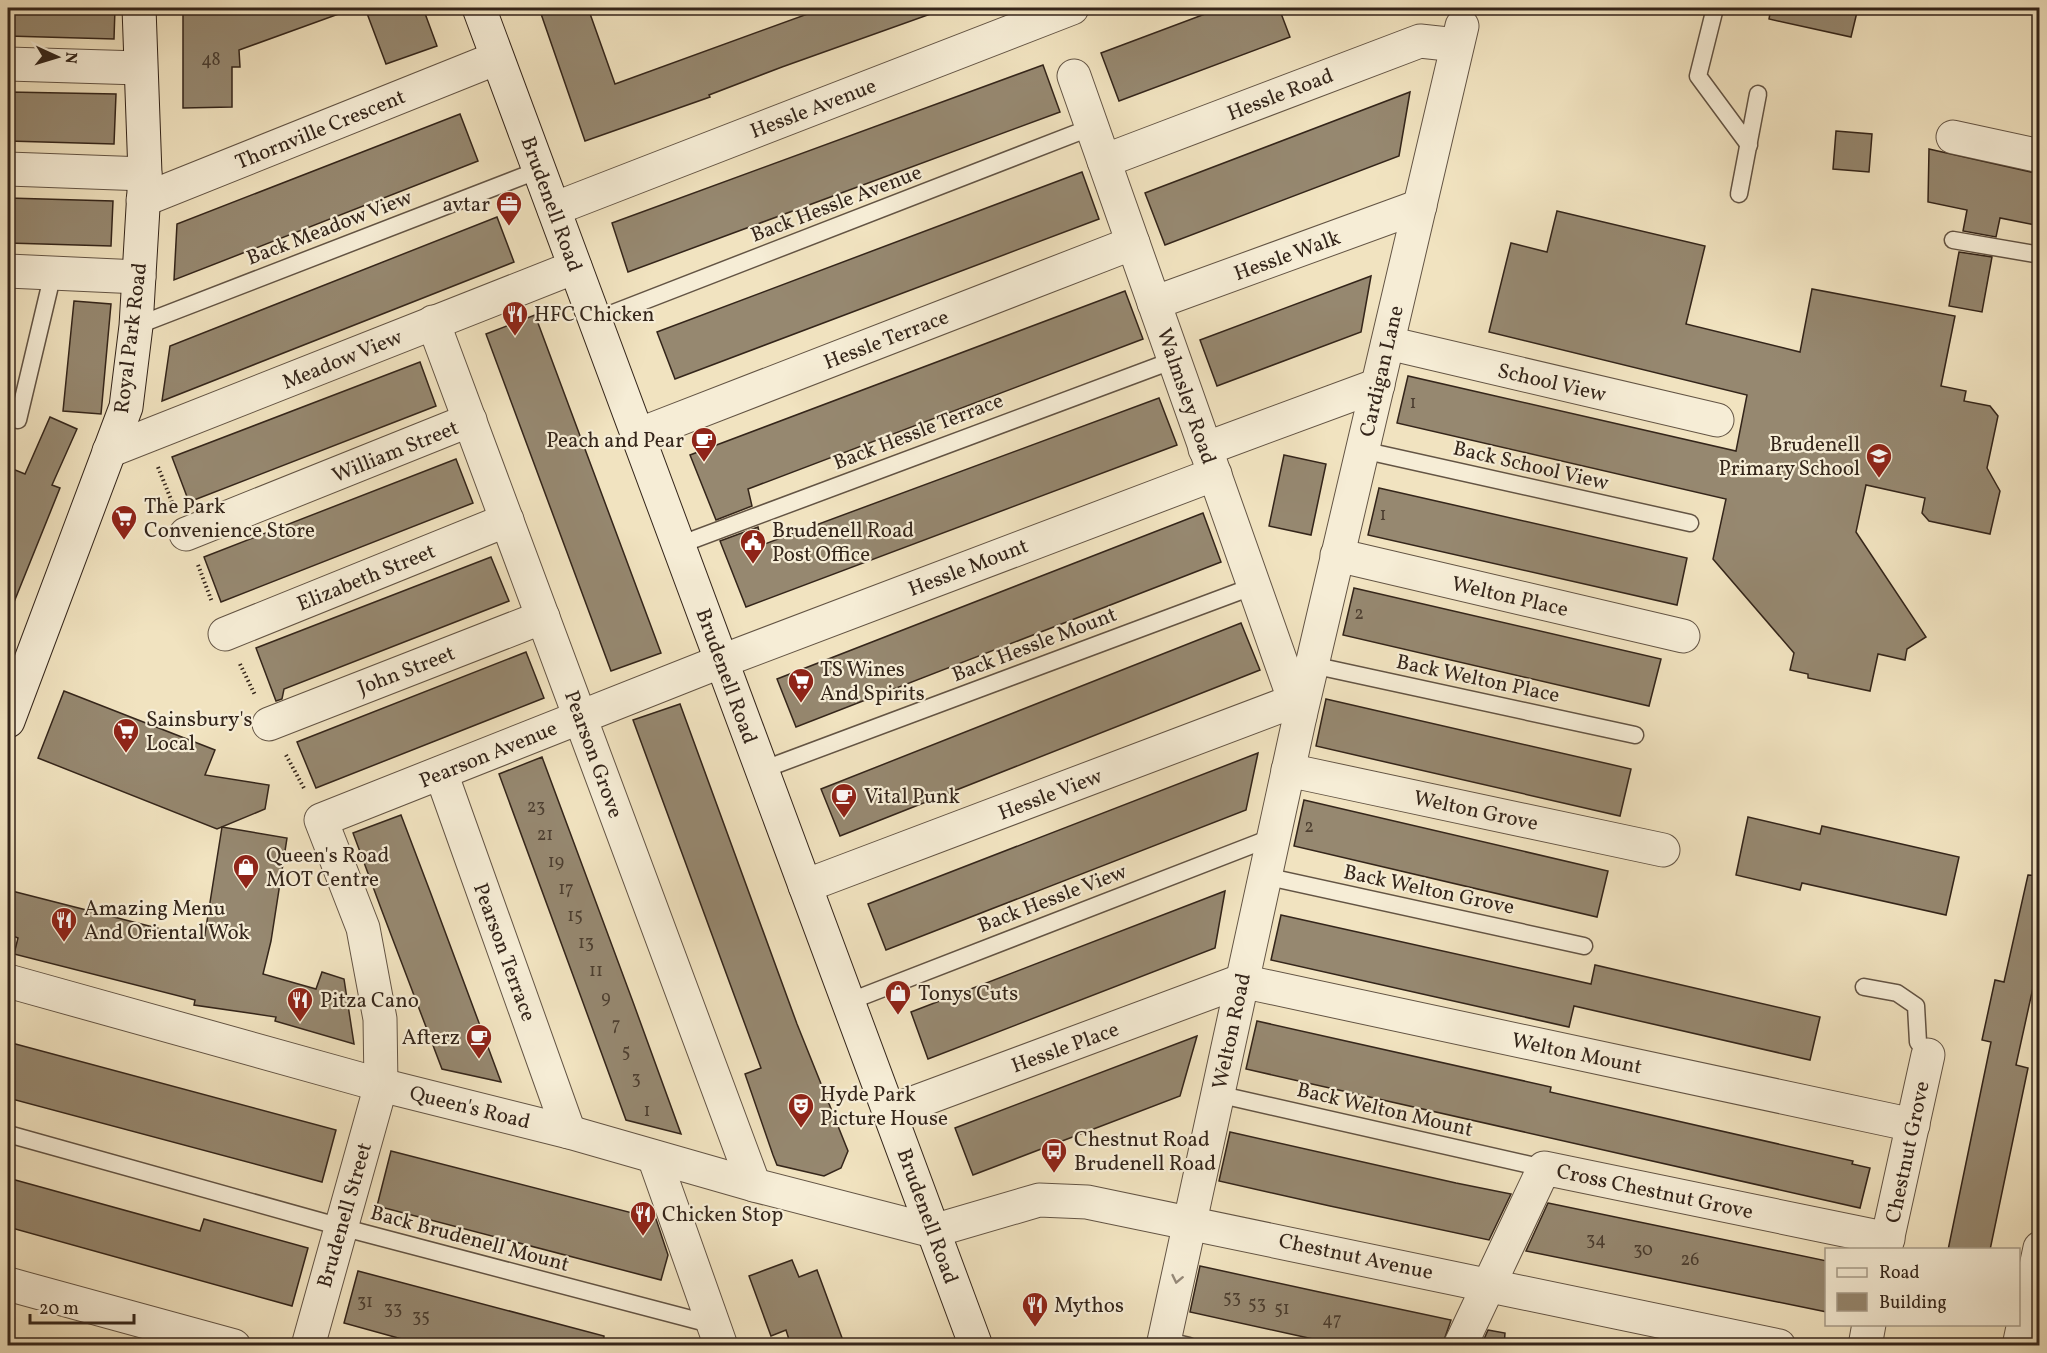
<svg xmlns="http://www.w3.org/2000/svg" width="2047" height="1353" viewBox="0 0 2047 1353" font-family="Vollkorn,serif">
  <rect width="100%" height="100%" fill="#f1e3c0"/>
  <filter id="stains"><feTurbulence type="fractalNoise" baseFrequency=".00333" numOctaves="4"/><feColorMatrix values="0 0 0 0 .2 0 0 0 0 .09 0 0 0 0 .02 0 0 0 .5 -.17"/></filter>
  <radialGradient id="worn" r=".72"><stop offset=".6" stop-color="#630" stop-opacity="0"/><stop offset="1" stop-color="#630" stop-opacity=".3"/></radialGradient>
  <!-- building -->
  <g fill="#968870" stroke="#34251a" stroke-width="1.5">
    <polygon points="8,8 115,8 114,39 8,36"/>
    <polygon points="183,8 347,8 347,11 239,50 240,67 232,67 232,107 183,108"/>
    <polygon points="365,8 423,8 437,46 386,64"/>
    <polygon points="539,8 588,8 615,84 824,8 939,8 939,11 782,67 709,95 710,97 585,141"/>
    <polygon points="1221,8 1279,8 1290,37 1119,101 1101,53"/>
    <polygon points="1771,8 1858,8 1851,37 1769,19"/>
    <polygon points="1043,65 1060,112 628,272 612,223"/>
    <polygon points="8,92 116,94 114,144 8,141"/>
    <polygon points="1410,92 1399,156 1165,245 1145,193"/>
    <polygon points="460,114 478,161 174,280 177,224"/>
    <polygon points="1836,131 1872,134 1869,172 1833,169"/>
    <polygon points="1929,149 2040,174 2040,226 2000,218 1996,237 1963,231 1967,210 1928,202"/>
    <polygon points="1082,172 1099,219 675,379 657,332"/>
    <polygon points="8,198 113,201 111,246 8,243"/>
    <polygon points="1557,211 1705,246 1686,324 1800,352 1812,289 1955,316 1941,386 1966,391 1964,401 1990,406 1998,416 1987,468 2000,491 1990,534 1929,521 1922,513 1925,498 1866,485 1856,532 1926,637 1907,649 1905,660 1878,654 1870,691 1808,678 1808,674 1790,670 1794,653 1713,559 1726,499 1397,423 1408,376 1736,451 1747,395 1489,332 1511,243 1547,252"/>
    <polygon points="497,217 514,262 162,401 170,346"/>
    <polygon points="1959,252 1992,257 1982,312 1949,306"/>
    <polygon points="1371,276 1361,332 1217,386 1200,340"/>
    <polygon points="1125,291 1143,339 748,489 752,506 716,520 690,455"/>
    <polygon points="74,301 111,304 101,414 63,411"/>
    <polygon points="535,315 661,653 611,671 486,334"/>
    <polygon points="420,362 436,406 189,502 172,457"/>
    <polygon points="1159,398 1177,445 746,607 720,541 758,527 762,545"/>
    <polygon points="50,417 77,429 52,485 60,488 8,617 8,467 25,474"/>
    <polygon points="1284,455 1326,464 1311,535 1269,526"/>
    <polygon points="456,459 473,503 221,602 204,557"/>
    <polygon points="1379,488 1687,558 1677,605 1368,535"/>
    <polygon points="1203,513 1221,562 796,727 777,679"/>
    <polygon points="491,557 509,601 284,689 282,699 276,701 256,648"/>
    <polygon points="1354,588 1661,659 1649,706 1343,635"/>
    <polygon points="1241,623 1260,670 840,836 821,789"/>
    <polygon points="526,652 544,698 316,788 297,742"/>
    <polygon points="64,691 215,750 205,775 269,785 265,809 217,829 38,758"/>
    <polygon points="1326,699 1631,769 1620,816 1316,746"/>
    <polygon points="680,704 797,1024 848,1151 841,1168 824,1176 777,1165 773,1155 745,1074 761,1068 633,720"/>
    <polygon points="1258,753 1246,810 886,950 868,904"/>
    <polygon points="542,757 633,1002 681,1134 626,1120 581,997 499,774"/>
    <polygon points="1304,800 1608,871 1597,917 1294,846"/>
    <polygon points="401,815 431,894 501,1082 442,1069 382,911 353,833"/>
    <polygon points="1748,817 1820,834 1822,826 1959,857 1946,915 1802,883 1800,890 1736,875"/>
    <polygon points="222,827 287,838 271,941 263,974 316,989 322,972 344,979 354,1044 275,1021 276,1017 194,1005 195,1000 14,954 18,938 8,934 8,890 204,940"/>
    <polygon points="2028,875 2040,876 2040,984 2034,983 2016,1065 2028,1068 1990,1250 1948,1250 1991,1042 1982,1040 1995,980 2004,982"/>
    <polygon points="1225,891 1215,948 928,1059 911,1012"/>
    <polygon points="1281,915 1591,984 1595,965 1820,1017 1810,1060 1574,1006 1569,1027 1271,960"/>
    <polygon points="1257,1021 1551,1087 1550,1092 1853,1161 1852,1164 1870,1168 1860,1208 1246,1069"/>
    <polygon points="1197,1036 1180,1096 973,1175 955,1128"/>
    <polygon points="8,1042 336,1130 322,1182 8,1098"/>
    <polygon points="1230,1132 1456,1183 1511,1194 1489,1240 1330,1206 1219,1181"/>
    <polygon points="391,1151 656,1219 668,1255 661,1280 377,1206"/>
    <polygon points="8,1178 200,1231 204,1219 308,1248 292,1306 8,1227"/>
    <polygon points="1548,1203 1827,1261 1827,1312 1526,1251"/>
    <polygon points="792,1260 799,1277 817,1270 845,1346 791,1346 786,1330 771,1336 749,1276"/>
    <polygon points="1200,1266 1324,1293 1451,1320 1442,1346 1342,1346 1313,1339 1190,1312"/>
    <polygon points="358,1271 604,1336 603,1346 427,1346 344,1323"/>
    <polygon points="1488,1330 1505,1333 1504,1346 1481,1346"/>
  </g>
  <g fill="none" stroke-linecap="round" stroke-linejoin="round">
    <!-- lane casing -->
    <g stroke="#635444" stroke-width="19">
      <g id="lane">
        <polyline points="1715,8 1698,76 1749,145"/>
        <polyline points="1739,194 1758,94"/>
        <polyline points="1953,240 2040,255"/>
        <polyline points="595,320 1092,127"/>
        <polyline points="136,326 539,170"/>
        <polyline points="18,420 53,273"/>
        <polyline points="1362,450 1690,523"/>
        <polyline points="679,545 1174,360"/>
        <polyline points="1312,665 1635,735"/>
        <polyline points="762,770 1254,586"/>
        <polyline points="1264,876 1584,946"/>
        <polyline points="1864,987 1897,993 1916,1006 1918,1042 1928,1055"/>
        <polyline points="848,1002 1273,837"/>
        <polyline points="1217,1094 1544,1168"/>
        <polyline points="8,1134 341,1227 714,1325"/>
        <polyline points="1164,1340 1189,1346"/>
      </g>
    </g>
    <!-- street casing -->
    <g stroke="#635444" stroke-width="35">
      <g id="street">
        <polyline points="8,64 140,68"/>
        <polyline points="1074,76 1300,716"/>
        <polyline points="1953,137 2040,156"/>
        <polyline points="1104,161 1420,41 1457,45"/>
        <polyline points="8,169 145,174"/>
        <polyline points="143,200 497,58"/>
        <polyline points="554,209 1072,8"/>
        <polyline points="8,271 139,277"/>
        <polyline points="1154,303 1420,206"/>
        <polyline points="433,322 754,1185"/>
        <polyline points="1388,343 1717,420"/>
        <polyline points="638,435 1133,243"/>
        <polyline points="1205,449 1378,385"/>
        <polyline points="109,451 575,267"/>
        <polyline points="186,534 470,420"/>
        <polyline points="1337,555 1683,636"/>
        <polyline points="225,634 507,520"/>
        <polyline points="269,724 543,617"/>
        <polyline points="1288,770 1663,850"/>
        <polyline points="441,773 569,1132"/>
        <polyline points="805,886 1294,701"/>
        <polyline points="8,981 381,1085 569,1132 754,1185 933,1231 1039,1200 1087,1202 1779,1346"/>
        <polyline points="889,1112 1241,981 1913,1125"/>
        <polyline points="654,1157 721,1346"/>
        <polyline points="1885,1250 1928,1055"/>
        <polyline points="8,1284 234,1346"/>
        <polyline points="308,1346 381,1085 380,1019 363,928 321,820 722,661 1215,474"/>
        <polyline points="1163,1346 1300,716 1462,26"/>
        <polyline points="1460,1346 1544,1168 1888,1239"/>
        <polyline points="1865,1346 1869,1324"/>
        <polyline points="2019,1346 2040,1248"/>
      </g>
    </g>
    <!-- secondary casing -->
    <g stroke="#34251a" stroke-width="35">
      <g id="secondary">
        <polyline points="479,8 976,1346"/>
        <polyline points="8,721 126,407 136,326 145,174 139,8"/>
      </g>
    </g>
    <!-- path -->
    <g stroke="#34251a" stroke-width="4" stroke-dasharray="1.5 3" stroke-linecap="butt">
      <polyline points="158,467 172,502"/>
      <polyline points="198,565 212,602"/>
      <polyline points="240,664 255,695"/>
      <polyline points="286,755 305,790"/>
    </g>
    <!-- lane -->
    <use href="#lane" stroke="#f6edd6" stroke-width="16"/>
    <!-- street -->
    <use href="#street" stroke="#f6edd6" stroke-width="33"/>
    <!-- secondary -->
    <use href="#secondary" stroke="#f6edd6" stroke-width="33"/>
  </g>
  <!-- one-way arrows -->
  <defs><path id="oneway-chevron" d="M-2-3.5L2.5 0L-2 3.5" fill="none" stroke-width="1.6" stroke-linecap="round" stroke-linejoin="round" transform="scale(1.5)"/></defs>
  <use stroke="#958978" href="#oneway-chevron" transform="translate(1177 1279) rotate(102)"/>
  <!-- icons -->
  <defs>
    <g id="office-pin" transform="scale(1.35)"><path d="M0 17L-7.5 6A9.5 9.5 0 1 1 7.5 6Z" fill="#8f2418" stroke="#f6edd6"/><path d="M-6-3h4V-5.5h4V-3h4V5H-6ZM-1-4.5V-3h2v-1.5ZM-6 0V1H6V0Z" fill="#fff"/></g>
    <g id="restaurant-pin" transform="scale(1.35)"><path d="M0 17L-7.5 6A9.5 9.5 0 1 1 7.5 6Z" fill="#8f2418" stroke="#f6edd6"/><path d="M-5-6h1v4h1v-4h1v4h1v-4h1v5L-1.5 .5V6h-2V.5L-5-1ZM5-6V6H3V1.5H1.5Q1.5-4 5-6Z" fill="#fff"/></g>
    <g id="cafe-pin" transform="scale(1.35)"><path d="M0 17L-7.5 6A9.5 9.5 0 1 1 7.5 6Z" fill="#8f2418" stroke="#f6edd6"/><path d="M-5.5-4.5H6V0H3Q3 3.5 0 3.5H-2.5Q-5.5 3.5-5.5 0ZM3-3.2v2h1.7v-2ZM-6 4.5H4V6H-6Z" fill="#fff"/></g>
    <g id="school-pin" transform="scale(1.35)"><path d="M0 17L-7.5 6A9.5 9.5 0 1 1 7.5 6Z" fill="#8f2418" stroke="#f6edd6"/><path d="M0-5L7-2L0 1L-7-2ZM-4 1L0 2.5L4 1V4Q0 6-4 4Z" fill="#fff"/></g>
    <g id="supermarket-pin" transform="scale(1.35)"><path d="M0 17L-7.5 6A9.5 9.5 0 1 1 7.5 6Z" fill="#8f2418" stroke="#f6edd6"/><path d="M-6-5.5h2.5l.6 2H6L4.5 2H-2.5L-4.4-4H-6ZM-1.5 3.2a1.3 1.3 0 1 0 .1 0ZM3 3.2a1.3 1.3 0 1 0 .1 0Z" fill="#fff"/></g>
    <g id="civic-pin" transform="scale(1.35)"><path d="M0 17L-7.5 6A9.5 9.5 0 1 1 7.5 6Z" fill="#8f2418" stroke="#f6edd6"/><path d="M-.6-6.5H3V-4.5H.6V-3L4-1V1h2V6H-6V1h2V-1L-.6-3ZM-1.2 2.5V6h2.4V2.5Z" fill="#fff"/></g>
    <g id="shop-pin" transform="scale(1.35)"><path d="M0 17L-7.5 6A9.5 9.5 0 1 1 7.5 6Z" fill="#8f2418" stroke="#f6edd6"/><path d="M-5-2.5h2.3a2.7 3.5 0 0 1 5.4 0H5L5.5 6h-11ZM-1.5-2.5h3a1.5 2.3 0 0 0-3 0Z" fill="#fff"/></g>
    <g id="theatre-pin" transform="scale(1.35)"><path d="M0 17L-7.5 6A9.5 9.5 0 1 1 7.5 6Z" fill="#8f2418" stroke="#f6edd6"/><path d="M-5-5.5Q0-4 5-5.5V0Q5 5 0 6Q-5 5-5 0ZM-3.3-2.5H-1v1.5H-3.3ZM1-2.5H3.3v1.5H1ZM-2.8 1Q0 5.5 2.8 1Z" fill="#fff"/></g>
    <g id="bus-pin" transform="scale(1.35)"><path d="M0 17L-7.5 6A9.5 9.5 0 1 1 7.5 6Z" fill="#8f2418" stroke="#f6edd6"/><path d="M-5-6H5V4H4V6H2V4H-2V6H-4V4H-5ZM-3.5-4V0h7V-4ZM-3.5 1.2v1.5H-2V1.2ZM2 1.2v1.5H3.5V1.2Z" fill="#fff"/></g>
  </defs>
  <g fill-rule="evenodd">
    <use href="#office-pin" x="509" y="204"/>
    <use href="#restaurant-pin" x="515" y="314"/>
    <use href="#cafe-pin" x="704" y="440"/>
    <use href="#school-pin" x="1879" y="456"/>
    <use href="#supermarket-pin" x="124" y="518"/>
    <use href="#civic-pin" x="753" y="542"/>
    <use href="#supermarket-pin" x="801" y="681"/>
    <use href="#supermarket-pin" x="126" y="731"/>
    <use href="#cafe-pin" x="844" y="796"/>
    <use href="#shop-pin" x="246" y="867"/>
    <use href="#restaurant-pin" x="64" y="920"/>
    <use href="#shop-pin" x="898" y="993"/>
    <use href="#restaurant-pin" x="300" y="1000"/>
    <use href="#cafe-pin" x="479" y="1037"/>
    <use href="#theatre-pin" x="801" y="1106"/>
    <use href="#bus-pin" x="1054" y="1151"/>
    <use href="#restaurant-pin" x="643" y="1214"/>
    <use href="#restaurant-pin" x="1035" y="1305"/>
  </g>
  <g text-anchor="middle" stroke-width="4.5" stroke-linejoin="round" paint-order="stroke">
    <!-- number labels -->
    <g font-size="18" fill="#4c3e30">
      <text x="211" y="65">48</text>
      <text x="1413" y="408">1</text>
      <text x="1383" y="520">1</text>
      <text x="1359" y="619">2</text>
      <text x="536" y="812">23</text>
      <text x="1309" y="832">2</text>
      <text x="545" y="840">21</text>
      <text x="556" y="867">19</text>
      <text x="566" y="894">17</text>
      <text x="575" y="921">15</text>
      <text x="586" y="948">13</text>
      <text x="596" y="976">11</text>
      <text x="606" y="1003">9</text>
      <text x="616" y="1030">7</text>
      <text x="626" y="1057">5</text>
      <text x="636" y="1084">3</text>
      <text x="647" y="1116">1</text>
      <text x="1596" y="1245">34</text>
      <text x="1643" y="1255">30</text>
      <text x="1690" y="1265">26</text>
      <text x="1232" y="1303">53</text>
      <text x="365" y="1307">31</text>
      <text x="1257" y="1309">53</text>
      <text x="393" y="1314">33</text>
      <text x="1282" y="1314">51</text>
      <text x="421" y="1322">35</text>
      <text x="1332" y="1325">47</text>
    </g>
    <!-- street labels -->
    <g font-size="21" fill="#34251a" stroke="#f6edd6">
      <text transform="translate(1280 94) rotate(-21)" y="7">Hessle Road</text>
      <text transform="translate(813 108) rotate(-21)" y="7">Hessle Avenue</text>
      <text transform="translate(320 129) rotate(-22)" y="7">Thornville Crescent</text>
      <text transform="translate(836 203) rotate(-21)" y="7">Back Hessle Avenue</text>
      <text transform="translate(552 204) rotate(70)" y="7">Brudenell Road</text>
      <text transform="translate(329 227) rotate(-21)" y="7">Back Meadow View</text>
      <text transform="translate(1287 255) rotate(-20)" y="7">Hessle Walk</text>
      <text transform="translate(130 338) rotate(-83)" y="7">Royal Park Road</text>
      <text transform="translate(886 339) rotate(-21)" y="7">Hessle Terrace</text>
      <text transform="translate(342 359) rotate(-22)" y="7">Meadow View</text>
      <text transform="translate(1381 371) rotate(-77)" y="7">Cardigan Lane</text>
      <text transform="translate(1552 382) rotate(13)" y="7">School View</text>
      <text transform="translate(1187 396) rotate(71)" y="7">Walmsley Road</text>
      <text transform="translate(918 431) rotate(-21)" y="7">Back Hessle Terrace</text>
      <text transform="translate(395 451) rotate(-22)" y="7">William Street</text>
      <text transform="translate(1531 465) rotate(13)" y="7">Back School View</text>
      <text transform="translate(968 567) rotate(-21)" y="7">Hessle Mount</text>
      <text transform="translate(366 577) rotate(-22)" y="7">Elizabeth Street</text>
      <text transform="translate(1510 596) rotate(13)" y="7">Welton Place</text>
      <text transform="translate(1034 644) rotate(-21)" y="7">Back Hessle Mount</text>
      <text transform="translate(406 670) rotate(-21)" y="7">John Street</text>
      <text transform="translate(727 676) rotate(70)" y="7">Brudenell Road</text>
      <text transform="translate(1478 678) rotate(12)" y="7">Back Welton Place</text>
      <text transform="translate(488 754) rotate(-22)" y="7">Pearson Avenue</text>
      <text transform="translate(594 754) rotate(70)" y="7">Pearson Grove</text>
      <text transform="translate(1050 794) rotate(-21)" y="7">Hessle View</text>
      <text transform="translate(1476 810) rotate(12)" y="7">Welton Grove</text>
      <text transform="translate(1429 889) rotate(12)" y="7">Back Welton Grove</text>
      <text transform="translate(1052 898) rotate(-21)" y="7">Back Hessle View</text>
      <text transform="translate(505 952) rotate(70)" y="7">Pearson Terrace</text>
      <text transform="translate(1231 1031) rotate(-78)" y="7">Welton Road</text>
      <text transform="translate(1065 1047) rotate(-20)" y="7">Hessle Place</text>
      <text transform="translate(1577 1053) rotate(12)" y="7">Welton Mount</text>
      <text transform="translate(470 1107) rotate(14)" y="7">Queen's Road</text>
      <text transform="translate(1385 1109) rotate(13)" y="7">Back Welton Mount</text>
      <text transform="translate(1907 1152) rotate(-78)" y="7">Chestnut Grove</text>
      <text transform="translate(1655 1191) rotate(12)" y="7">Cross Chestnut Grove</text>
      <text transform="translate(344 1215) rotate(-74)" y="7">Brudenell Street</text>
      <text transform="translate(928 1216) rotate(70)" y="7">Brudenell Road</text>
      <text transform="translate(470 1238) rotate(15)" y="7">Back Brudenell Mount</text>
      <text transform="translate(1356 1256) rotate(12)" y="7">Chestnut Avenue</text>
    </g>
    <!-- poi labels -->
    <g font-size="21" fill="#34251a" stroke="#f6edd6" text-anchor="start">
      <text x="490" y="211" text-anchor="end">avtar</text>
      <text x="534" y="321">HFC Chicken</text>
      <text x="684" y="447" text-anchor="end">Peach and Pear</text>
      <text x="1860" y="451" text-anchor="end">Brudenell<tspan x="1860" dy="24">Primary School</tspan></text>
      <text x="144" y="513">The Park<tspan x="144" dy="24">Convenience Store</tspan></text>
      <text x="772" y="537">Brudenell Road<tspan x="772" dy="24">Post Office</tspan></text>
      <text x="820" y="676">TS Wines<tspan x="820" dy="24">And Spirits</tspan></text>
      <text x="146" y="726">Sainsbury's<tspan x="146" dy="24">Local</tspan></text>
      <text x="864" y="803">Vital Punk</text>
      <text x="266" y="862">Queen's Road<tspan x="266" dy="24">MOT Centre</tspan></text>
      <text x="84" y="915">Amazing Menu<tspan x="84" dy="24">And Oriental Wok</tspan></text>
      <text x="918" y="1000">Tonys Cuts</text>
      <text x="320" y="1007">Pitza Cano</text>
      <text x="460" y="1044" text-anchor="end">Afterz</text>
      <text x="820" y="1101">Hyde Park<tspan x="820" dy="24">Picture House</tspan></text>
      <text x="1074" y="1146">Chestnut Road<tspan x="1074" dy="24">Brudenell Road</tspan></text>
      <text x="662" y="1221">Chicken Stop</text>
      <text x="1054" y="1312">Mythos</text>
    </g>
  </g>
  <!-- margin -->
  <rect width="2047" height="1353" fill="none" stroke="#f1e3c0" stroke-width="30"/>
  <rect x="9" y="9" width="2029" height="1335" fill="none" stroke="#34251a" stroke-width="3"/>
  <rect x="15" y="15" width="2017" height="1323" fill="none" stroke="#34251a" stroke-width="1.5"/>
  <!-- legend -->
  <rect x="1825" y="1248" width="195" height="78" fill="#f6edd6" stroke="#a89d8b" stroke-width="1.5"/>
  <rect x="1837" y="1268" width="30" height="9" fill="#f6edd6" stroke="#a89d8b" stroke-width="1.5"/>
  <text x="1879" y="1278" font-size="18" fill="#34251a">Road</text>
  <rect x="1837" y="1293" width="30" height="18" fill="#968870" stroke="#a89d8b" stroke-width="1.5"/>
  <text x="1879" y="1308" font-size="18" fill="#34251a">Building</text>
  <!-- north arrow -->
  <g transform="translate(57 57) rotate(94)" stroke="#f6edd6" stroke-width="4.5" paint-order="stroke">
  <path d="M0-4.5L10 22L0 15L-10 22Z" fill="#34251a"/>
  <text y="-9" font-size="16" font-weight="bold" text-anchor="middle" fill="#34251a">N</text>
  </g>
  <!-- scale -->
  <path d="M30 1314v9h104v-9" fill="none" stroke="#34251a" stroke-width="3"/>
  <text x="39" y="1314" font-size="18" fill="#34251a" stroke="#f6edd6" stroke-width="4.5" paint-order="stroke">20 m</text>
  <rect width="100%" height="100%" filter="url(#stains)"/>
  <rect width="100%" height="100%" fill="url(#worn)"/>
</svg>
